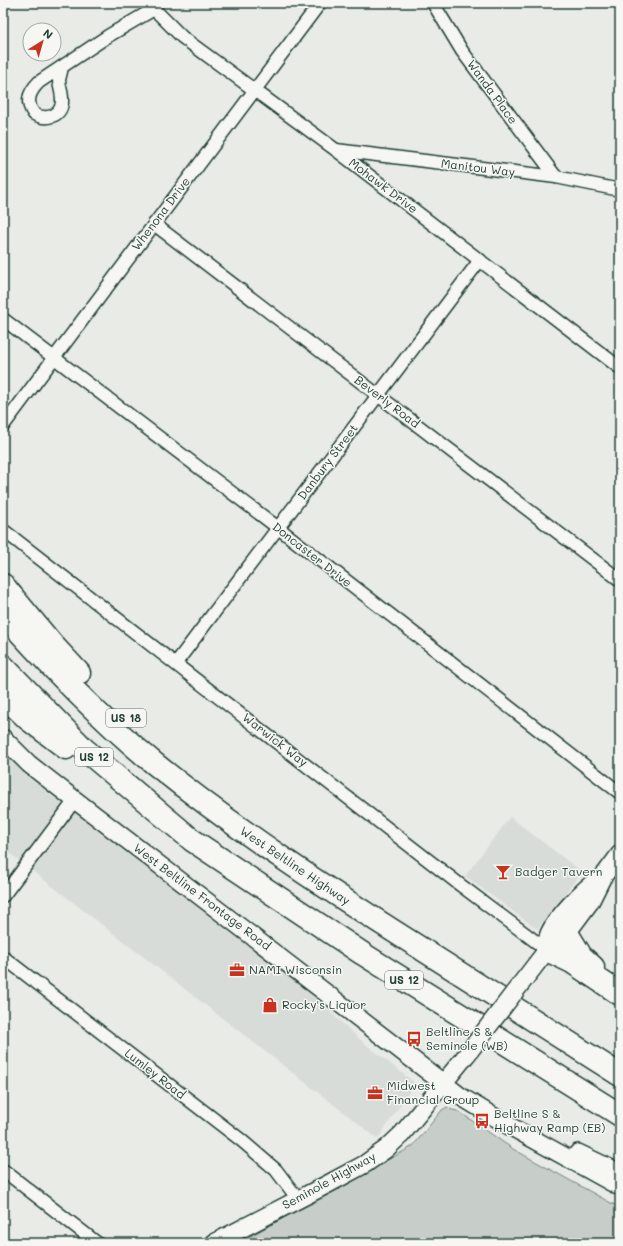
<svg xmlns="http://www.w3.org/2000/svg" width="623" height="1246" viewBox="0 0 623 1246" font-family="Mali,sans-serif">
  <rect width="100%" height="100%" fill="#e9ebe7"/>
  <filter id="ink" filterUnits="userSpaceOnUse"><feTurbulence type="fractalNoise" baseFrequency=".025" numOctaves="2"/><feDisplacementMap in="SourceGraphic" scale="8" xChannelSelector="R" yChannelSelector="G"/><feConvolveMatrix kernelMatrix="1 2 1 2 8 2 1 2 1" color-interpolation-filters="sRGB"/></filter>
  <g filter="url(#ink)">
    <!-- built -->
    <g fill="#d8dcd8">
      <polygon points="3,751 26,775 52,796 293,978 363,1042 415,1083 378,1139 3,848"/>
      <polygon points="510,817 582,872 537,929 465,876"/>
    </g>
    <!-- green -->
    <polygon fill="#c7cec9" stroke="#73867e" points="447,1107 452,1110 458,1111 513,1149 620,1208 620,1243 238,1243 413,1146 442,1110"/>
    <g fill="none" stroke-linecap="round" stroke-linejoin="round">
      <!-- street casing -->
      <g stroke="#1f3d34" stroke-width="15">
        <g id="street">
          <polyline points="148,3 182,37 336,150 620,368"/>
          <polyline points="433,3 462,51 556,177"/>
          <path d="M62 67C61 72 60 76 59 80 59 86 62 92 62 99 63 116 47 121 34 114 25 102 29 92 39 82L108 36 154 9"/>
          <polyline points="336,150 556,177 620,190"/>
          <polyline points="154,224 620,580"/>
          <polyline points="3,319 277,527 620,793"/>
          <polyline points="3,426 320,3"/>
          <polyline points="3,530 459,884 547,950"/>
          <polyline points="176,663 480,260"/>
          <polyline points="3,896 75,800"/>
          <polyline points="3,957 241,1140 276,1170 298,1199"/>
          <polyline points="3,1170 97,1243"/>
        </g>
      </g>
      <!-- secondary casing -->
      <g stroke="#1f3d34" stroke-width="20">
        <g id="secondary">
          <polyline points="3,738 29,764 75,800 460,1096 506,1124 620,1187"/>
          <path d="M547 950C547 944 547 939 549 934 555 919 584 888 598 880"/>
          <polyline points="513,994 547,950 564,937 590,902 602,878 620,854"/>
          <polyline points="578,1153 620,1173"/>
          <polyline points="214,1243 328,1184 365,1164 386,1149 402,1134 468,1053"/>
        </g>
      </g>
      <!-- highway casing -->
      <g stroke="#1f3d34" stroke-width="25">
        <g id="highway">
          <polyline points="3,585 52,644 79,673"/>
          <path d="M3 614C51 667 100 719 155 764 238 831 327 889 417 946 484 989 552 1032 620 1075"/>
          <polyline points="3,666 84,749 192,840 363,954 620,1115"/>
          <polyline points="3,695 28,719 66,748"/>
          <polyline points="567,933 581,956 593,967"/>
          <polyline points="547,950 572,962 620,994"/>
        </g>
      </g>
      <!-- street -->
      <use href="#street" stroke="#f6f6f2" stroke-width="12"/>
      <!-- secondary -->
      <use href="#secondary" stroke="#f6f6f2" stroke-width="17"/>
      <!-- highway -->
      <use href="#highway" stroke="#f6f6f2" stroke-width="22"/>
      <!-- secondary-bridge casing -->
      <g stroke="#1f3d34" stroke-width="20" stroke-linecap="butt">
        <polyline id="secondary-bridge" points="468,1053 513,994"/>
      </g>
      <!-- secondary-bridge -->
      <use href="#secondary-bridge" stroke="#f6f6f2" stroke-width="17"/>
    </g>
  </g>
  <!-- icons -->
  <defs>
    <g id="bar-bare" transform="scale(1.2)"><path d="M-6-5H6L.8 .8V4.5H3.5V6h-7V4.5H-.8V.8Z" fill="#c8321e" stroke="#f6f6f2" stroke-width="2.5" paint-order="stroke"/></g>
    <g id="office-bare" transform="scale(1.2)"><path d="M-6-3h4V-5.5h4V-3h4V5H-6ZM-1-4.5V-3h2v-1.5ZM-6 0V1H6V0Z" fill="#c8321e" stroke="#f6f6f2" stroke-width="2.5" paint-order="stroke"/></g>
    <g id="shop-bare" transform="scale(1.2)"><path d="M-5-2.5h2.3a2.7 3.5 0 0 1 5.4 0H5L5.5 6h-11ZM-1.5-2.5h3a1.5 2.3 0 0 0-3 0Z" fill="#c8321e" stroke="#f6f6f2" stroke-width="2.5" paint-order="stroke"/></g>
    <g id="bus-bare" transform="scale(1.2)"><path d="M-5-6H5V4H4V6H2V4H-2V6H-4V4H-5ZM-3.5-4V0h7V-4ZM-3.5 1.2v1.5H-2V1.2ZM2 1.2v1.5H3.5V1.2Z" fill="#c8321e" stroke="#f6f6f2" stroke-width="2.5" paint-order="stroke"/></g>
  </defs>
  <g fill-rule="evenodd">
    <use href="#bar-bare" x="503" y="872"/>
    <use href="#office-bare" x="237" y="970"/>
    <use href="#shop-bare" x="270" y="1005"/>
    <use href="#bus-bare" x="414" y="1039"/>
    <use href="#office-bare" x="375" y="1093"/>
    <use href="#bus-bare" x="482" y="1121"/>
  </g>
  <g text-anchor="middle" stroke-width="3" stroke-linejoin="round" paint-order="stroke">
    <!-- shield labels -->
    <g fill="#f6f6f2" stroke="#60746d" stroke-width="1">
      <rect x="106" y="709" width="40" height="18" rx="3"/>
      <rect x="75" y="748" width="38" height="18" rx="3"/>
      <rect x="385" y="971" width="38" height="18" rx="3"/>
    </g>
    <g font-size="11" font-weight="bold" fill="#1f3d34">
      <text x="126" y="722">US 18</text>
      <text x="94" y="761">US 12</text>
      <text x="404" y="984">US 12</text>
    </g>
    <!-- street labels -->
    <g font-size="12" fill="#1f3d34" stroke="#f6f6f2">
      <text transform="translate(492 92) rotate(54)" y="4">Wanda Place</text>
      <text transform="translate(478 168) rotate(7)" y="4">Manitou Way</text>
      <text transform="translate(383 186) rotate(37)" y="4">Mohawk Drive</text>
      <text transform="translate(161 214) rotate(-53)" y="4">Whenona Drive</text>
      <text transform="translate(387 402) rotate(37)" y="4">Beverly Road</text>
      <text transform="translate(328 462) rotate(-53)" y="4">Danbury Street</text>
      <text transform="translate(312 555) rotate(38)" y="4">Doncaster Drive</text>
      <text transform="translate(275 740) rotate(38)" y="4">Warwick Way</text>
      <text transform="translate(295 866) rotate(34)" y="4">West Beltline Highway</text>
      <text transform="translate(202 897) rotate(37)" y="4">West Beltline Frontage Road</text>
      <text transform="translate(155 1074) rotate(38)" y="4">Lumley Road</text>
      <text transform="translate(329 1181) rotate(-29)" y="4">Seminole Highway</text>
    </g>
    <!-- poi labels -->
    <g font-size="12" fill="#1f3d34" stroke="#f6f6f2" text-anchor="start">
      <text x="515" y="876">Badger Tavern</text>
      <text x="249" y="974">NAMI Wisconsin</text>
      <text x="282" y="1009">Rocky's Liquor</text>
      <text x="426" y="1036">Beltline S &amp;<tspan x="426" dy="14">Seminole (WB)</tspan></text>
      <text x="387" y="1090">Midwest<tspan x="387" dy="14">Financial Group</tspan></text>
      <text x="494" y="1118">Beltline S &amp;<tspan x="494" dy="14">Highway Ramp (EB)</tspan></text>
    </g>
  </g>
  <!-- margin -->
  <rect width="623" height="1246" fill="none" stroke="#f6f6f2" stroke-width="16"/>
  <rect x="8" y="8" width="607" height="1230" fill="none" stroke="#1f3d34" stroke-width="1.5" filter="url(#ink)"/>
  <!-- north arrow -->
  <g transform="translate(42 42) rotate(37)"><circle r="19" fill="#f6f6f2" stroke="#a0aca6"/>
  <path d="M0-3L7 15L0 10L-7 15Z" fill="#c8321e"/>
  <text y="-6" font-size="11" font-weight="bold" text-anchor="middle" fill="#1f3d34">N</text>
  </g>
</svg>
